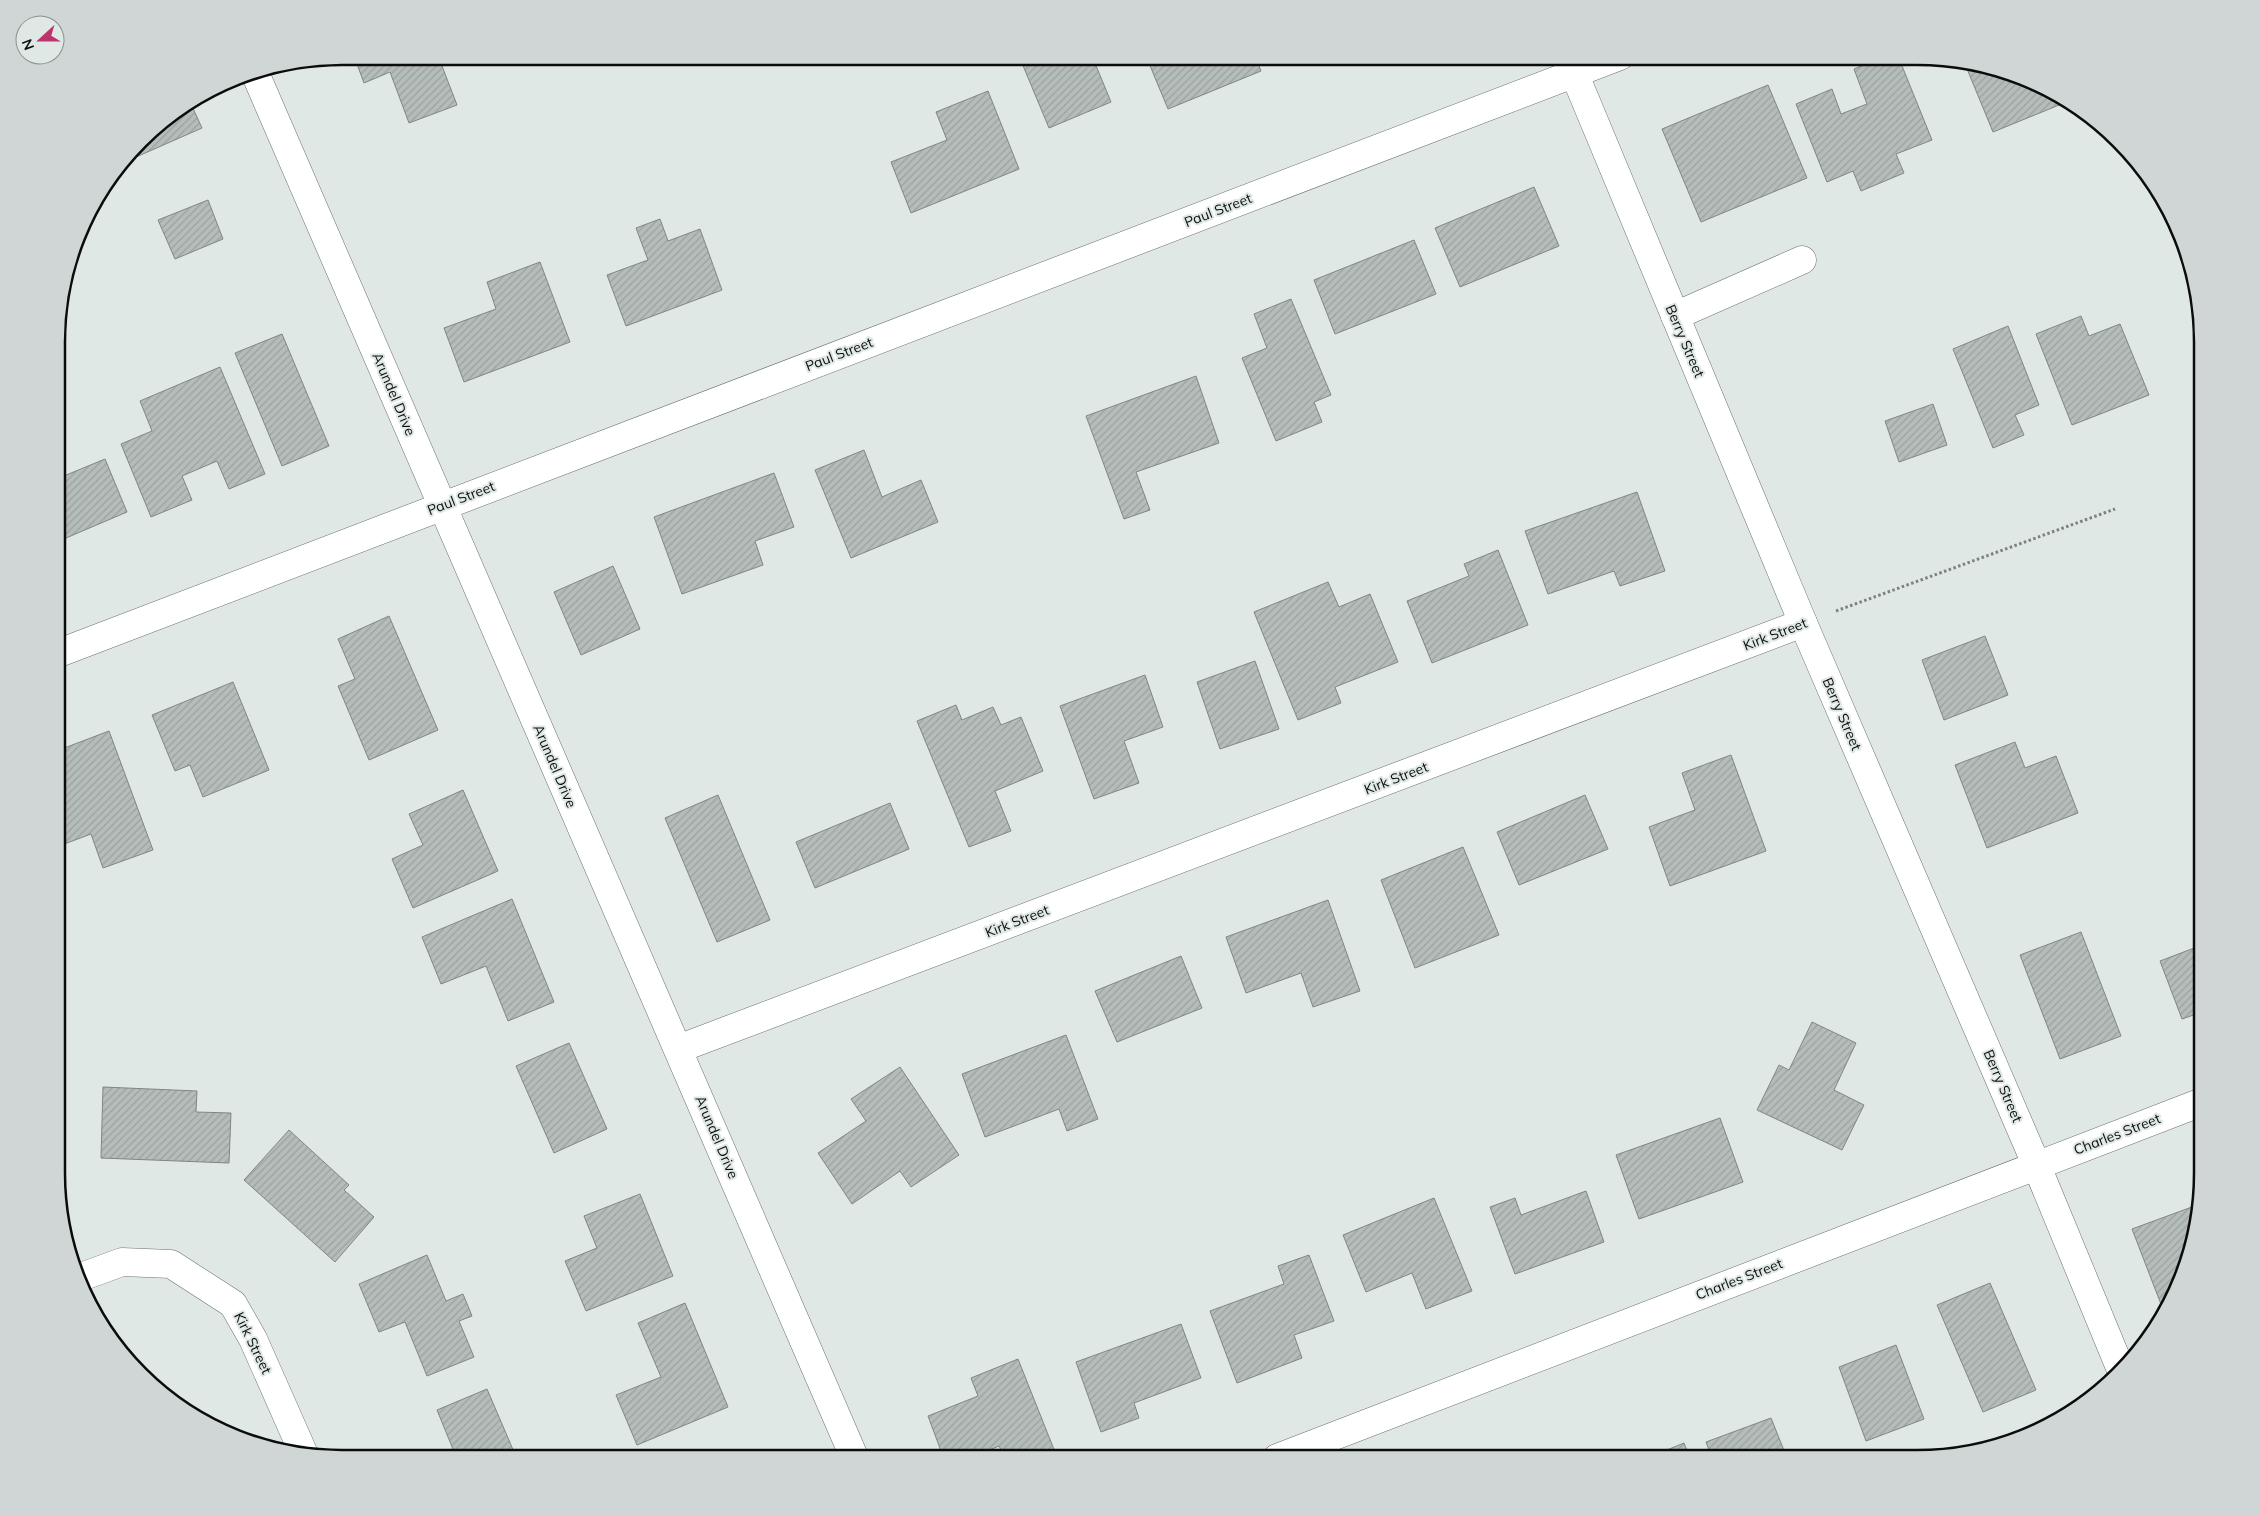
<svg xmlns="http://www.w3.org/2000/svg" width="2259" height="1515" viewBox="0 0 2259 1515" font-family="Mulish,sans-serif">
  <defs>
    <pattern id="building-hatch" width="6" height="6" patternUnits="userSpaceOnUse" patternTransform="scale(1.25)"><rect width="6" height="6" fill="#b5bdbb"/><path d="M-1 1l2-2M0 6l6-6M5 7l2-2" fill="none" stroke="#9aa1a0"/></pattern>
  </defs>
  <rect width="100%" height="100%" fill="#e0e8e6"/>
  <!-- building -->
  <g fill="url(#building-hatch)" stroke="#7f8684">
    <polygon points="354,56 468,56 442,66 457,105 409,123 390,72 364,83"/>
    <polygon points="1019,56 1092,56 1111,102 1049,128"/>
    <polygon points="1146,56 1255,56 1261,71 1168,109"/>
    <polygon points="1885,56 1898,56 1932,140 1896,154 1904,173 1861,191 1853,171 1827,182 1796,104 1832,89 1841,114 1867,104 1854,69"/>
    <polygon points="1965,64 2009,71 2069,101 1993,132"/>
    <polygon points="1768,85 1807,178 1701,222 1662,129"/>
    <polygon points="988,91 1019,169 911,213 891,162 947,140 936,112"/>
    <polygon points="191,104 202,128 127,161 153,127"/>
    <polygon points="1534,187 1559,246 1460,287 1435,228"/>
    <polygon points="208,200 223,239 175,259 158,220"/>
    <polygon points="660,219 668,241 700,229 722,290 626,326 607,275 648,260 636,228"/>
    <polygon points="1414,240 1436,294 1335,334 1314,280"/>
    <polygon points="540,262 570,342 464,382 444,328 496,309 487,282"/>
    <polygon points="1291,299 1331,395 1314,402 1322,422 1276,441 1242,358 1267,348 1254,314"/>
    <polygon points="2081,316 2089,336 2120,324 2149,395 2072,425 2036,334"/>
    <polygon points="2008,326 2039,405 2015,415 2024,435 1993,448 1953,349"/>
    <polygon points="282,334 329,446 282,466 235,353"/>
    <polygon points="220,367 265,474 229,489 217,461 182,476 192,500 151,517 121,444 152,431 140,401"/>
    <polygon points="1196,376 1219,443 1136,472 1150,510 1124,519 1086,416"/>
    <polygon points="1933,404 1947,445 1899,462 1885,421"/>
    <polygon points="864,450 882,497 921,480 938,522 851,558 815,470"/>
    <polygon points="105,459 127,512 59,541 59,478"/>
    <polygon points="774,473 794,527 755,541 763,565 682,594 654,517"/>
    <polygon points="1637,492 1665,571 1620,586 1614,571 1548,594 1525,531"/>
    <polygon points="1498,550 1528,625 1432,663 1407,601 1469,576 1464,564"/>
    <polygon points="613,566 640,629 581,655 554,592"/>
    <polygon points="1328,582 1339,607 1370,594 1398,662 1335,687 1341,703 1298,720 1254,612"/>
    <polygon points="389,616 438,730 369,760 338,686 355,679 338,639"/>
    <polygon points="1985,636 2008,695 1944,720 1922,660"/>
    <polygon points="1255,661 1279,729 1220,749 1197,682"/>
    <polygon points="1145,675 1163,727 1124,741 1139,783 1094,799 1060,706"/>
    <polygon points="233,682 269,770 203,797 190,765 175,771 152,715"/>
    <polygon points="956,705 962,720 993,707 1001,725 1021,717 1043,771 995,791 1011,831 969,847 917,721"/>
    <polygon points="109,731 153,850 103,868 91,834 59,846 59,750"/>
    <polygon points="2015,742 2025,768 2056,756 2078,813 1987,848 1955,765"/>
    <polygon points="1731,755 1766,851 1670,886 1649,827 1695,810 1682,773"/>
    <polygon points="463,790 498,871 413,908 392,859 423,845 409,814"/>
    <polygon points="718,795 770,920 717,942 665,818"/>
    <polygon points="1585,795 1608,849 1519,885 1497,832"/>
    <polygon points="890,803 909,849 815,888 796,842"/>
    <polygon points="1463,847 1499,935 1415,968 1381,880"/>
    <polygon points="512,899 554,1002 508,1021 486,966 441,984 422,937"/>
    <polygon points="1328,900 1360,991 1313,1007 1301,973 1246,993 1226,937"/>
    <polygon points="2081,932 2121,1036 2060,1059 2020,955"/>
    <polygon points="2202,945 2202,1012 2182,1019 2160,961"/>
    <polygon points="1181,956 1202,1008 1117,1042 1095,991"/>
    <polygon points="1812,1022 1856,1043 1834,1090 1864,1105 1842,1150 1757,1110 1779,1065 1789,1070"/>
    <polygon points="1066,1035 1098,1119 1067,1131 1059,1109 985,1137 962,1074"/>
    <polygon points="569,1043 607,1129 554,1153 516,1066"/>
    <polygon points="900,1067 959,1155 911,1187 900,1171 852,1204 818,1153 866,1121 851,1099"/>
    <polygon points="103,1087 197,1091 196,1112 231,1113 229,1163 101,1158"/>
    <polygon points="1720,1118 1743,1182 1639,1219 1616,1155"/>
    <polygon points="289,1130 349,1185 344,1190 374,1217 335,1262 244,1180"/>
    <polygon points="1586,1191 1604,1242 1515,1274 1490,1207 1515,1198 1521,1215"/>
    <polygon points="640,1194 673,1276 586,1311 565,1261 597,1248 584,1216"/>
    <polygon points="1434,1198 1472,1291 1426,1309 1412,1273 1366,1292 1343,1235"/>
    <polygon points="2200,1204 2188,1265 2164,1312 2132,1229"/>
    <polygon points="427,1255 446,1301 463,1294 472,1316 459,1321 474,1357 427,1376 405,1322 379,1332 359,1284"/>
    <polygon points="1309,1255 1334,1321 1294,1335 1302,1358 1237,1383 1210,1311 1284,1284 1278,1266"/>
    <polygon points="1990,1283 2036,1390 1983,1412 1937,1305"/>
    <polygon points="685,1303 728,1407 637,1445 616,1395 661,1377 638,1323"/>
    <polygon points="1181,1324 1201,1378 1134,1403 1139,1418 1101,1432 1076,1362"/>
    <polygon points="1896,1345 1924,1419 1866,1441 1839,1367"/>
    <polygon points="1018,1359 1055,1452 1038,1458 1005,1458 999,1446 969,1459 944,1459 928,1416 978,1396 971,1378"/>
    <polygon points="487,1389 517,1459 457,1459 437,1410"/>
    <polygon points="1771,1418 1787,1458 1712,1458 1706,1442"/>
    <polygon points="1684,1443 1690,1458 1647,1458"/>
  </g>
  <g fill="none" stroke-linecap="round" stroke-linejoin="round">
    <!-- minor casing -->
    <g stroke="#6a716f" stroke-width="29">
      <g id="minor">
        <polyline points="1567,56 1803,623 2036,1164 2121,1370"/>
        <polyline points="255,73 855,1459"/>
        <polyline points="1675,316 1802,260"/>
        <polyline points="59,653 1620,56"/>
        <polyline points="678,1049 1803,623"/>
        <polyline points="81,1277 122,1262 171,1264 233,1304 253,1339 303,1452"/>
        <polyline points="1277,1458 2202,1102"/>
      </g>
    </g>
    <!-- path -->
    <polyline stroke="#7b817f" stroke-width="3" stroke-dasharray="2.5 2.5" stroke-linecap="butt" points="1836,611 2115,509"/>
    <!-- minor -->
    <use href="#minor" stroke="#fff" stroke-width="28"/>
  </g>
  <g text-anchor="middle" stroke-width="4" stroke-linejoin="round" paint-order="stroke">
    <!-- street labels -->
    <g font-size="14" fill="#0a0d0c" stroke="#e0e8e6">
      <text transform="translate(1218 210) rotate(-21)" y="5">Paul Street</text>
      <text transform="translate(1685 341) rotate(67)" y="5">Berry Street</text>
      <text transform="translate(839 354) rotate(-21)" y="5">Paul Street</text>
      <text transform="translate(394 394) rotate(67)" y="5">Arundel Drive</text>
      <text transform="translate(461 498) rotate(-21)" y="5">Paul Street</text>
      <text transform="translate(1775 634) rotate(-21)" y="5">Kirk Street</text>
      <text transform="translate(1842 714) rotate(67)" y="5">Berry Street</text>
      <text transform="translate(555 766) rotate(67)" y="5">Arundel Drive</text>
      <text transform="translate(1396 778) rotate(-21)" y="5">Kirk Street</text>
      <text transform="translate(1017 921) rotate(-21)" y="5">Kirk Street</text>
      <text transform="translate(2003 1086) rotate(67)" y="5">Berry Street</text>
      <text transform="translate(2117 1134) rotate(-21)" y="5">Charles Street</text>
      <text transform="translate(717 1137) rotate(67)" y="5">Arundel Drive</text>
      <text transform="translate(1739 1279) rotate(-21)" y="5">Charles Street</text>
      <text transform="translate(253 1343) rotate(64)" y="5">Kirk Street</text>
    </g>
  </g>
  <!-- crop -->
  <path d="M0 0H2259V1515H0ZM342 65H1917A277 277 0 0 1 2194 342V1173A277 277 0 0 1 1917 1450H342A277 277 0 0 1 65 1173V342A277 277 0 0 1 342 65Z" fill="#cfd6d5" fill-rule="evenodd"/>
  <path fill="none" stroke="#0a0d0c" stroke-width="2.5" d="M342 65H1917A277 277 0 0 1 2194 342V1173A277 277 0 0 1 1917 1450H342A277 277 0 0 1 65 1173V342A277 277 0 0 1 342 65Z"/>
  <!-- north arrow -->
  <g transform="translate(40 40) rotate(249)"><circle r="24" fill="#e0e8e6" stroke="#8a908f"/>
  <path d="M0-4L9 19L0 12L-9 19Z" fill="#bd336b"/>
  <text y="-8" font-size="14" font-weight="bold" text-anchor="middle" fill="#0a0d0c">N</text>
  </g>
</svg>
